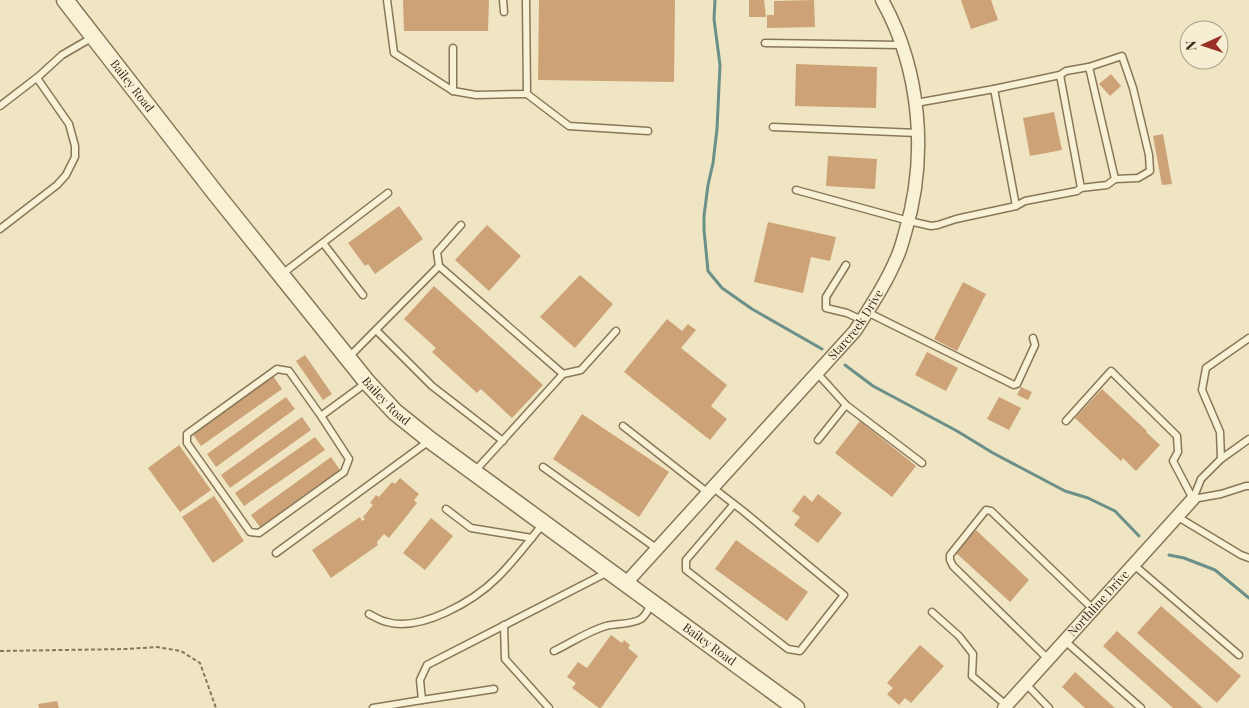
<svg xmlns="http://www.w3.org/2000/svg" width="1249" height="708" viewBox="0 0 1249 708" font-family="'Playfair Display',serif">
  <rect width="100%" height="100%" fill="#efe5c2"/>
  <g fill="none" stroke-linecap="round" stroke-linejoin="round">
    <!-- stream -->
    <g stroke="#6b8f89" stroke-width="3">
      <polyline points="715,0 714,19 720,65 717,129 713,163 708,185 704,216 704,230 708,271 722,288 752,309 822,349"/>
      <polyline points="845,365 873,386 957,431 993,453 1065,491 1088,498 1115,511 1139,536"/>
      <polyline points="1169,555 1184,558 1215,570 1249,598"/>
    </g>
  </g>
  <!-- building -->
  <g fill="#cda277">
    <polygon points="403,0 489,0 488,31 404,31"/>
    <polygon points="539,0 675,0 674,82 538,80"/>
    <polygon points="749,0 764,0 766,17 749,17"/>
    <polygon points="814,0 815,27 767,28 767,15 774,15 774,1"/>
    <polygon points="961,0 991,0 998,20 971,29"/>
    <polygon points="796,64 877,67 876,108 795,106"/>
    <polygon points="1111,74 1121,86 1110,96 1099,84"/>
    <polygon points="1054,112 1062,150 1030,156 1023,118"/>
    <polygon points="1163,134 1172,184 1162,185 1153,136"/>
    <polygon points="828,156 877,159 875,189 826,186"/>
    <polygon points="399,206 423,239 375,274 368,264 365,266 348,243"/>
    <polygon points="768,222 836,237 830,261 811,257 803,293 754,282"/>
    <polygon points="487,225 521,256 489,291 455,260"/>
    <polygon points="580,275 613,304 575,348 540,317"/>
    <polygon points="963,282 986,294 957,351 934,339"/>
    <polygon points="434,286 543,385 512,418 481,389 477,393 432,352 436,348 404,319"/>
    <polygon points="667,319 682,331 688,324 696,330 681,348 727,385 711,406 727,419 710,440 624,372"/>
    <polygon points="927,352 958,368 946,391 915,375"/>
    <polygon points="305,355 332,394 323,400 296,361"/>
    <polygon points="273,376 282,389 201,446 192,433"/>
    <polygon points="1021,387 1032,392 1028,400 1017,395"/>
    <polygon points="1102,389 1147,431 1146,432 1160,445 1136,471 1123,458 1121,461 1075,418"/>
    <polygon points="286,397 295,409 216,467 207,454"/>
    <polygon points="999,397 1021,408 1009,430 987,419"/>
    <polygon points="582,414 669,472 639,517 553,459"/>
    <polygon points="302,417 311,430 230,488 221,475"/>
    <polygon points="860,421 916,466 892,497 835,453"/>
    <polygon points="315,437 325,450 244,506 235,493"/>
    <polygon points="179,445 211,490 180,512 148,468"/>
    <polygon points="331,457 340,470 260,527 251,515"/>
    <polygon points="400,478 419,494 414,500 417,503 389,538 384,534 377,542 378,545 331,578 312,550 360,517 362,521 365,519 363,517 373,505 370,503 376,495 379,497 392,482 395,484"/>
    <polygon points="818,494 842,513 818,543 794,525 800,517 792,511 804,495 812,502"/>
    <polygon points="214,496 244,541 213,563 182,517"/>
    <polygon points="431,518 453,536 425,570 403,553"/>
    <polygon points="976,530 1029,580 1010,602 955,552"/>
    <polygon points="736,540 808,592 787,621 715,569"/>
    <polygon points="1161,606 1241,676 1217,703 1137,633"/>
    <polygon points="1117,631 1203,708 1173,708 1103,646"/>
    <polygon points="611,635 622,643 624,640 630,645 628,648 638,656 601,708 599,708 572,688 576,683 567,677 578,662 587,668"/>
    <polygon points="920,645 944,666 911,703 905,698 899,705 887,694 893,688 887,683"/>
    <polygon points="1075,672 1115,708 1085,708 1062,687"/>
    <polygon points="57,701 59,708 39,708 38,704"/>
  </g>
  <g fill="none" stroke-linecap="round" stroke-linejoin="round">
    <!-- service casing -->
    <g stroke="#897659" stroke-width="9">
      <g id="service">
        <polyline points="387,0 394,53 453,91 476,95 527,94"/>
        <polyline points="503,0 504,12"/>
        <polyline points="526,0 527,94 569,126 648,131"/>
        <polyline points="765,43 902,45"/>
        <polyline points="453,48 453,91"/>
        <polyline points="1089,67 1115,179"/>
        <polyline points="1060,75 1081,188"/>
        <polyline points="994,89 1060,75 1066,71 1089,67 1122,56 1133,88 1149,155 1150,171 1138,178 1115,179 1107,185 1081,188 1077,191 1025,201 1016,206"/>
        <polyline points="0,106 39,76 62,55 93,37"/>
        <polyline points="773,127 918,133"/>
        <polyline points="796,190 909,221 931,226 938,225 956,219 1016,206 994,89 916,103"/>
        <polyline points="0,229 57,185 66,175 75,157 75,146 69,124 37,78"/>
        <polyline points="323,243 363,295"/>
        <polyline points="846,265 826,297 826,308 847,313 862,320"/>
        <polyline points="439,266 437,252 461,225"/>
        <polyline points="282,274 388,193"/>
        <polyline points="867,312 1014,385 1017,384 1035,345 1033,338"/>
        <polyline points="376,330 432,386 503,441"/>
        <polyline points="349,357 439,266 563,374 475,471"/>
        <polyline points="817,373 846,405 922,463"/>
        <polyline points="563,374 581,370 616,331"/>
        <polyline points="321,416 349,459 344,472 259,533 250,532 187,443 187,434 277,369 289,371 321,416 366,383"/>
        <polyline points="1066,421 1111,371 1177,436 1178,452 1173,461 1193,499"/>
        <polyline points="623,426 707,492"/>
        <polyline points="818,440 846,405"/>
        <polyline points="1221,459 1220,432 1202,390 1206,368 1249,338"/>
        <polyline points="543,467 656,548"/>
        <polyline points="712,487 743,511 844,595 800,651 788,649 686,570 686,560 734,504"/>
        <polyline points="1193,499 1201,479 1221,459 1249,439"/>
        <polyline points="1193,499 1221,494 1246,486 1249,486"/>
        <polyline points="446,509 471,528 532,538"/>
        <polyline points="1178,517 1241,555 1249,558"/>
        <polyline points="276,553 429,441"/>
        <polyline points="1134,565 1239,655"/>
        <polyline points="932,612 959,636 973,654 972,676 1006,705"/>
        <path d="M369 614C375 617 381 621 387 622 421 632 474 601 498 577 514 561 528 542 543 524"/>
        <polyline points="504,625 505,659 549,708"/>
        <polyline points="1065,641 1141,708"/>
        <path d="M554 651C571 643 588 631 606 626 617 623 631 625 641 619 646 615 649 609 651 603"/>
        <polyline points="1048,659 953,566 950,560 950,555 986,510 991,511 1094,610"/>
        <polyline points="1026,684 1049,708"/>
        <polyline points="422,700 494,689"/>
        <polyline points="373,708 422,700 420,680 427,665 608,572"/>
      </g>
    </g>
    <!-- minor casing -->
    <g stroke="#897659" stroke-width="15">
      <g id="minor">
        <path id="s1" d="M626 583 855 331C871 306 887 282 898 255 901 248 903 240 905 233 928 157 921 70 882 0"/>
        <path id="s2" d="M1004 708 1193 499"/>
      </g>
    </g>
    <!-- tertiary casing -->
    <g stroke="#897659" stroke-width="19">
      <g id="tertiary">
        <path id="s3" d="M65 0 216 194 367 382 395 412 430 440 796 708"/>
      </g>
    </g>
    <!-- path -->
    <polyline stroke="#897659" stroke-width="2" stroke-dasharray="4 2.5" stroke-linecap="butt" points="0,651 127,649 157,647 181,651 200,663 216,708"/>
    <!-- service -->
    <use href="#service" stroke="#f9f1d5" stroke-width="6"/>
    <!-- minor -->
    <use href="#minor" stroke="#f9f1d5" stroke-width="12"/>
    <!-- tertiary -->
    <use href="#tertiary" stroke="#f9f1d5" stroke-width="16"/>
  </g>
  <g text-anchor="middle" stroke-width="4" stroke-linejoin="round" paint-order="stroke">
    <!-- street labels -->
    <g font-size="12" fill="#382c1d" stroke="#f6eed2">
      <text dy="4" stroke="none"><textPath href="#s3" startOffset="109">Bailey Road</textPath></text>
      <text dy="4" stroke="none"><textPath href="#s1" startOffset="346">Starcreek Drive</textPath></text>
      <text dy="4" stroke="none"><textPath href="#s3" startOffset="514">Bailey Road</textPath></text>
      <text dy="4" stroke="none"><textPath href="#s2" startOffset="141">Northline Drive</textPath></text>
      <text dy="4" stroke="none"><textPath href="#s3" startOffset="919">Bailey Road</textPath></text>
    </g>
  </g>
  <!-- north arrow -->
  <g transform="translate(1204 45) rotate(267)"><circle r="24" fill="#f6eed2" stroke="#aaa08a"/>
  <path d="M0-4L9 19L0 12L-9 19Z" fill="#983028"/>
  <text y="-8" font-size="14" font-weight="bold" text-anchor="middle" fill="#382c1d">N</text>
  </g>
</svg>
